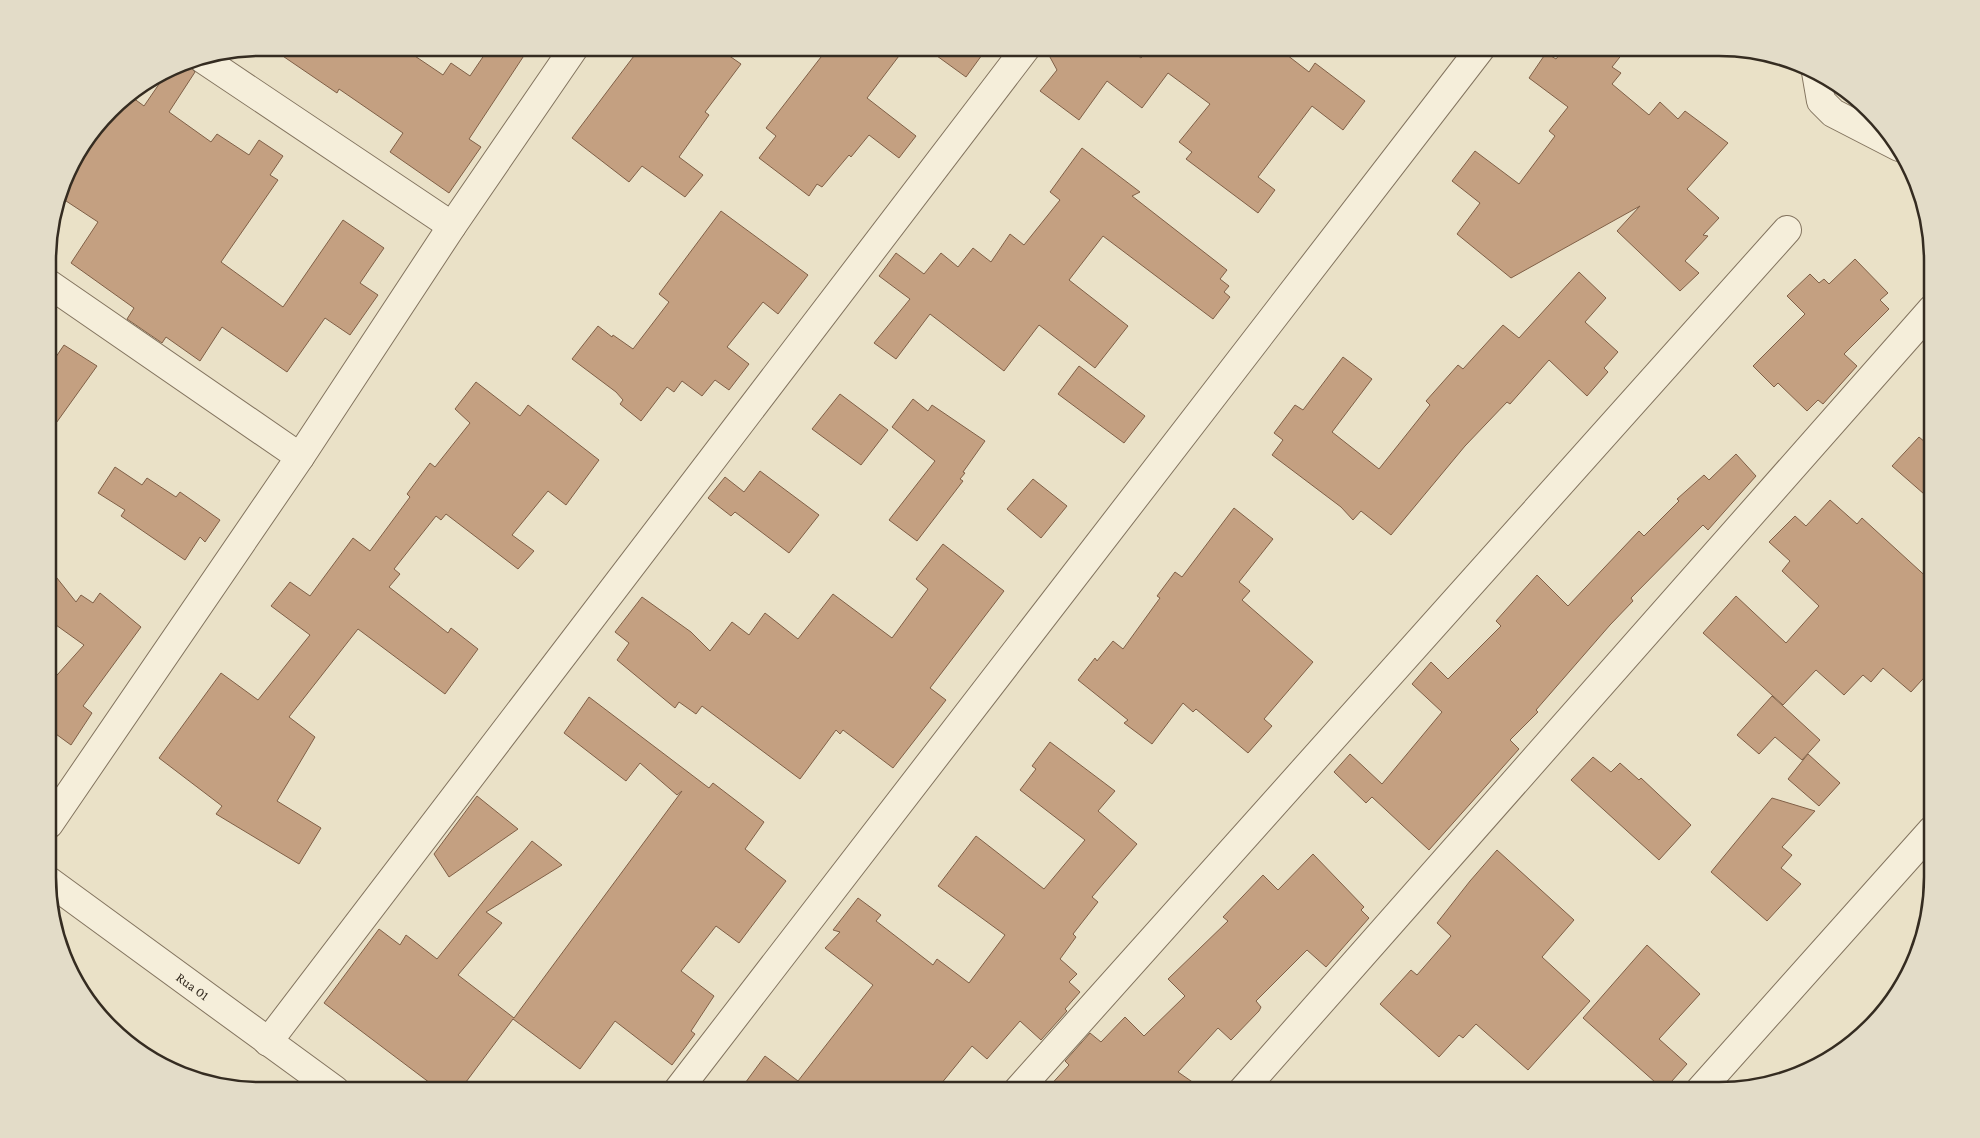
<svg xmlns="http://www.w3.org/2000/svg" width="1980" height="1138" viewBox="0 0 1980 1138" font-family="'Crimson Pro',serif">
  <rect width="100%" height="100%" fill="#eae1c7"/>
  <!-- building -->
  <g fill="#c4a081" stroke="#806047">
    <polygon points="271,48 403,48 443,75 451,63 470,76 489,48 529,48 469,139 481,147 449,193 390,152 403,133 339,89 337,93"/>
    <polygon points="640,48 718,48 741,64 705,112 709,115 679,157 703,175 685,197 642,166 629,182 572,138"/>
    <polygon points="828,48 905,48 867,98 916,136 899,158 869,135 851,157 849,155 822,187 817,184 809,196 759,158 776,136 766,128"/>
    <polygon points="926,48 987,48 966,77"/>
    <polygon points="1045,48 1127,48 1141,58 1144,55 1134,48 1278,48 1309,72 1315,63 1365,101 1343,130 1312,106 1258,177 1275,190 1258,213 1186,159 1192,152 1179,142 1210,104 1168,73 1142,108 1107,81 1079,120 1040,91 1057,70"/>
    <polygon points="1565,48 1627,48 1612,67 1621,73 1612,84 1649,115 1660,102 1678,119 1685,111 1728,143 1687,189 1719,218 1703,235 1708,236 1685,261 1699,273 1680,291 1617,231 1640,206 1511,278 1457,234 1480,203 1452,181 1475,151 1519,184 1555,136 1549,131 1568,107 1529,78 1546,53 1556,59"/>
    <polygon points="188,62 189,66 195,72 169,112 211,142 217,134 249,155 259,140 283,156 270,175 278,180 221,262 283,307 343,220 384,248 360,283 378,295 350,335 325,318 287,372 222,327 200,361 166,337 162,343 127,319 134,308 71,263 98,222 60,197 70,167 120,101 129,95 144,106 168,71 180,64"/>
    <polygon points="1082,148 1140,192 1132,196 1227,270 1220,279 1229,286 1224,292 1230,297 1213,319 1103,236 1069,280 1128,326 1095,368 1039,325 1004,371 930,314 896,359 874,343 910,299 879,276 896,253 924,274 941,253 958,267 973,248 991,262 1010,234 1024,245 1060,200 1050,192"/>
    <polygon points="721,211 808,275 778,314 763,302 727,347 749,364 729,390 715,380 702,396 682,381 674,392 667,387 641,421 620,404 623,400 616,392 572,359 598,326 612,337 613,335 633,349 669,302 659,294"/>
    <polygon points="1855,259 1888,293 1880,300 1889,309 1844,354 1857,366 1823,404 1818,400 1807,411 1778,383 1774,387 1753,366 1805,314 1787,296 1810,274 1819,283 1824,279 1829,284"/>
    <polygon points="1579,272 1606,298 1585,322 1618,352 1604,368 1608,372 1587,396 1549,360 1510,404 1507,402 1465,446 1391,535 1361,511 1353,520 1341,507 1272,455 1283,440 1274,433 1295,405 1303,410 1343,357 1372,379 1332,432 1379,469 1430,405 1426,401 1458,365 1463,369 1503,325 1519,338"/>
    <polygon points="64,345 97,366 49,433 49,367"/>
    <polygon points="1079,366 1145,416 1124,443 1058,394"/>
    <polygon points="476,382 520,416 528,405 599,460 566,505 548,491 512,535 534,551 518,569 446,514 441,520 436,516 394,569 400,574 389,587 448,633 451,628 478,649 445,694 358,629 289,717 315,737 277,801 321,828 299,864 216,814 222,806 159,758 221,673 258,700 310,635 271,606 290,582 310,596 353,538 370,551 410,497 407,494 430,463 435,467 470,423 455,409"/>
    <polygon points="840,394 888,430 861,465 812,429"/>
    <polygon points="913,399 928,411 932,405 985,441 963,472 965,473 960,479 963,481 917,541 889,520 935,461 892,427"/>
    <polygon points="1919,437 1932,448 1932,501 1892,466"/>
    <polygon points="1736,454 1756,476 1708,530 1703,525 1631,598 1633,601 1610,625 1536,710 1538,712 1510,740 1519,749 1429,850 1372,797 1366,803 1334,772 1350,754 1382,784 1442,712 1412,684 1431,662 1448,679 1501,626 1496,621 1537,575 1568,606 1639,531 1644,536 1679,501 1677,499 1704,475 1709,480"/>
    <polygon points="115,467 142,485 147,478 176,497 180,492 220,520 205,542 200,537 185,560 121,516 125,510 98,493"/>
    <polygon points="760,471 819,515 789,553 735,512 731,516 708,498 725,477 744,492"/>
    <polygon points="1033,479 1067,506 1041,538 1007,509"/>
    <polygon points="1830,500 1857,524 1862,518 1932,582 1932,669 1911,692 1883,668 1871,682 1863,675 1844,695 1816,670 1783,705 1703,633 1736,596 1786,643 1819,606 1782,571 1790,561 1769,542 1795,516 1806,526"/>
    <polygon points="1234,508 1273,539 1239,582 1250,591 1242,600 1313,662 1264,719 1272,726 1248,753 1196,709 1193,712 1183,703 1152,744 1124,723 1128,720 1078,680 1095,658 1097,661 1113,641 1123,649 1160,598 1157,596 1175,572 1182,577"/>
    <polygon points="943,544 1004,591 930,688 946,700 893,768 843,730 840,734 836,730 800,779 702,706 696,714 679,702 675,708 617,660 629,643 615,632 642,597 691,632 710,651 732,622 749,635 765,613 798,639 833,594 892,638 928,589 916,579"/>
    <polygon points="49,568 76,602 81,595 93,603 100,593 141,627 83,706 92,713 71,745 49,729 49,684 84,645 49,620"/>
    <polygon points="1772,696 1820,740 1802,760 1775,737 1759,754 1737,735"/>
    <polygon points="589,697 709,788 713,783 764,822 745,849 786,881 739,943 716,926 681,971 714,996 691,1031 695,1034 672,1065 615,1021 580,1069 513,1019 460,1090 444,1090 440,1084 430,1083 324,1003 379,929 400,945 406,935 437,959 532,841 562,865 486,912 502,923 458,975 514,1018 682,791 677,795 640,763 626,781 564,733"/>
    <polygon points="1050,742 1115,791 1098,811 1137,844 1092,897 1098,902 1073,934 1076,937 1060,959 1077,974 1069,982 1080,992 1065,1009 1067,1011 1041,1040 1020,1021 987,1059 972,1046 936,1090 740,1090 765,1056 798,1081 873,985 825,948 840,932 833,930 858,898 881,915 876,921 933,965 937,959 969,983 1005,935 938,886 976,836 1044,889 1085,840 1020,790 1036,769 1032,766"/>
    <polygon points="1808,754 1840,783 1819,806 1788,779"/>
    <polygon points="1593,757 1611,772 1620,763 1639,780 1641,778 1691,825 1659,860 1571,780"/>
    <polygon points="477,796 518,829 449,877 434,854"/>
    <polygon points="1772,798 1815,811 1782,847 1792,855 1781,868 1801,884 1767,921 1711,872"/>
    <polygon points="1497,850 1574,920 1542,957 1590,1001 1528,1070 1476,1024 1463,1038 1459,1035 1439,1057 1380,1004 1411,970 1417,975 1451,936 1437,923 1470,881"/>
    <polygon points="1313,854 1364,907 1361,910 1369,918 1326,967 1307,950 1256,1001 1261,1007 1259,1011 1231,1040 1218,1028 1178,1072 1204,1090 1046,1090 1069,1065 1065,1061 1090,1033 1101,1042 1125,1017 1144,1036 1185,996 1168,979 1228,921 1223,917 1263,875 1278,890"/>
    <polygon points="1647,945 1700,994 1659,1039 1687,1064 1664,1090 1583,1018"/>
  </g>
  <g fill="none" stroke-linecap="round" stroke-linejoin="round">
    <!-- minor casing -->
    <g stroke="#83745f" stroke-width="30">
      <g id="minor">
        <polyline points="203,59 452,226"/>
        <polyline points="1816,72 1821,101 1833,113 1899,147"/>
        <polyline points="49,284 300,457"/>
        <polyline points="49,824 300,457 452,226 574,48"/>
        <polyline points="268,1042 1026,48"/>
        <polyline points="678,1090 1481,48"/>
        <polyline points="1018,1090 1787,230"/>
        <polyline points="1243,1090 1932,309"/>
        <polyline points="1700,1090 1932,830"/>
      </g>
    </g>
    <!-- tertiary casing -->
    <g stroke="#83745f" stroke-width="30">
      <g id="tertiary">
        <path id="s1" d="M49 881 335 1090"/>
      </g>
    </g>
    <!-- minor -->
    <use href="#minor" stroke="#f5eeda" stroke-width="28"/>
    <!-- tertiary -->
    <use href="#tertiary" stroke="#f5eeda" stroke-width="28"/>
  </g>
  <g text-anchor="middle" stroke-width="5" stroke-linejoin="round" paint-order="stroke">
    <!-- street labels -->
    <g font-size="14" fill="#352c21" stroke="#f2ebd6">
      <text dy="5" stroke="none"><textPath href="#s1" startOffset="178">Rua 01</textPath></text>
    </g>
  </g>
  <!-- crop -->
  <path d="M0 0H1980V1138H0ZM261 56H1719A205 205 0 0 1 1924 261V877A205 205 0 0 1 1719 1082H261A205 205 0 0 1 56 877V261A205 205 0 0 1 261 56Z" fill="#e3dcc8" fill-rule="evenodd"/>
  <path fill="none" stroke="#352c21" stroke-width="2.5" d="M261 56H1719A205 205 0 0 1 1924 261V877A205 205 0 0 1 1719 1082H261A205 205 0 0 1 56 877V261A205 205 0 0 1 261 56Z"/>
</svg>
